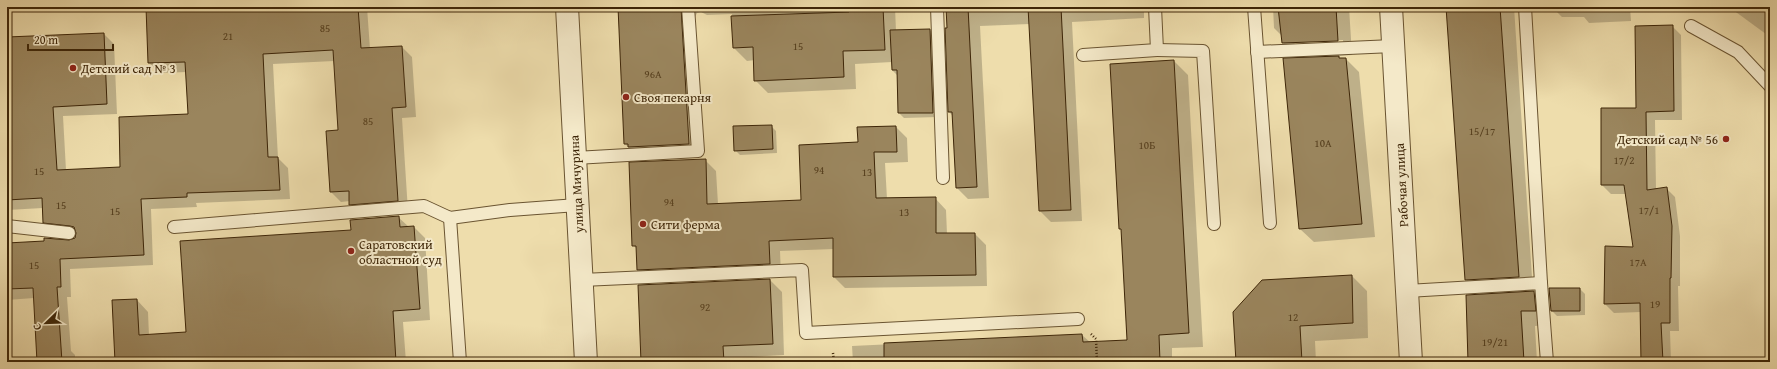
<svg xmlns="http://www.w3.org/2000/svg" width="1777" height="369" viewBox="0 0 1777 369" font-family="'Gentium Book Plus',serif">
  <rect width="100%" height="100%" fill="#eeddac"/>
  <filter id="stains"><feTurbulence type="fractalNoise" baseFrequency=".005" numOctaves="4"/><feColorMatrix values="0 0 0 0 .2 0 0 0 0 .09 0 0 0 0 .02 0 0 0 .5 -.17"/></filter>
  <radialGradient id="worn" r=".72"><stop offset=".6" stop-color="#630" stop-opacity="0"/><stop offset="1" stop-color="#630" stop-opacity=".3"/></radialGradient>
  <!-- shadow -->
  <g fill="#0003" fill-rule="evenodd">
    <polygon points="147,7 367,7 370,49 402,47 412,57 416,117 402,118 408,211 361,215 350,204 350,201 341,202 331,192 339,131 334,61 273,64 278,158 288,168 290,199 196,203 197,207 151,209 153,265 70,269 71,297 67,297 71,351 75,355 75,362 37,362 34,298 7,300 7,244 72,241 77,235 55,232 44,222 43,208 7,210 7,38 104,34 114,44 117,114 63,116 66,170 121,168 189,115 187,72 160,73 149,63"/>
    <polygon points="618,7 895,7 896,31 930,30 935,35 938,117 904,118 899,113 897,75 892,70 892,62 855,64 856,89 768,93 755,80 755,60 747,61 734,48 732,14 707,15 701,12 697,13 693,21 701,156 642,160 625,144"/>
    <polygon points="947,7 1144,7 1144,18 1072,22 1082,221 1051,222 1040,211 1030,24 980,26 989,198 968,199 957,188 953,116 949,112"/>
    <path d="M1273 7H1349L1352 55 1337 56 1341 59H1346L1359 72 1375 237 1314 242 1300 229 1299 59 1283 43 1282 36 1274 28ZM1343 40V42L1295 44 1293 42Z"/>
    <polygon points="1447,7 1514,7 1533,292 1548,307 1550,325 1535,326 1537,362 1470,362 1482,295 1466,280"/>
    <polygon points="1557,7 1630,7 1631,21 1589,23 1584,17 1562,17 1557,12"/>
    <polygon points="1729,7 1770,7 1770,37"/>
    <polygon points="1672,26 1681,35 1682,120 1655,120 1656,190 1666,188 1675,197 1680,236 1680,286 1678,286 1679,331 1670,331 1671,362 1618,362 1618,358 1642,357 1641,312 1614,313 1605,304 1634,248 1626,194 1611,194 1602,185 1637,109"/>
    <polygon points="1174,61 1188,75 1203,347 1172,348 1172,362 853,362 852,346 1082,335 1091,343 1128,341 1122,231 1120,228"/>
    <polygon points="771,126 776,131 777,153 740,155 735,150"/>
    <polygon points="896,127 907,138 908,162 885,163 887,199 935,198 946,210 947,234 975,234 986,245 987,286 845,288 834,277 834,249 780,251 781,275 650,281 638,270 638,250 633,245 705,160 716,171 718,204 802,201 859,143 858,128"/>
    <polygon points="398,217 409,227 414,227 425,238 430,320 403,322 406,362 116,362 137,300 148,312 149,336 187,333 352,231"/>
    <polygon points="1352,276 1367,291 1368,338 1315,341 1316,362 1237,362"/>
    <polygon points="770,280 782,292 784,355 734,358 735,362 642,362 639,286"/>
    <polygon points="1580,289 1585,294 1585,315 1557,316 1552,311"/>
  </g>
  <!-- building -->
  <g fill="#9a855d" stroke="#3e2608">
    <polygon points="146,7 358,7 361,48 402,46 406,107 392,108 398,201 349,205 349,191 330,192 326,131 338,130 333,50 263,54 268,157 278,157 280,190 187,193 187,197 141,199 144,255 60,259 61,287 57,287 62,362 37,362 33,288 7,289 7,243 44,241 44,238 69,240 75,238 76,233 74,227 70,226 43,223 42,198 7,200 7,37 104,33 107,104 53,107 57,170 120,167 119,117 188,114 185,62 148,63"/>
    <polygon points="618,7 681,7 689,144 628,147 628,144 624,144"/>
    <polygon points="848,7 883,7 885,50 843,51 844,77 754,81 753,47 733,48 731,16 849,12"/>
    <polygon points="946,7 968,7 977,187 956,188 952,112 948,112 945,28 947,28"/>
    <polygon points="1028,7 1061,7 1071,210 1039,211"/>
    <polygon points="1278,7 1336,7 1338,41 1282,43"/>
    <polygon points="1446,7 1500,7 1519,277 1465,280"/>
    <polygon points="1673,25 1674,111 1646,112 1647,190 1667,187 1672,226 1671,278 1670,278 1670,323 1661,323 1663,362 1641,362 1640,303 1604,304 1605,246 1633,247 1624,185 1601,185 1601,108 1636,108 1635,26"/>
    <polygon points="930,29 933,113 898,113 897,70 892,70 890,30"/>
    <polygon points="1339,56 1339,58 1346,58 1362,224 1299,229 1283,58"/>
    <polygon points="1174,60 1189,333 1159,335 1160,362 884,362 884,343 1082,334 1083,342 1127,340 1121,229 1119,229 1110,64"/>
    <polygon points="772,125 773,149 734,151 733,126"/>
    <polygon points="896,126 897,152 874,152 876,198 936,197 936,233 975,233 976,275 833,277 833,238 769,241 770,264 637,270 636,246 632,246 629,162 706,159 707,204 801,200 799,145 858,142 857,127"/>
    <polygon points="399,216 400,227 414,226 420,309 393,311 396,362 115,362 112,300 137,299 139,335 186,332 180,241 351,230 350,220"/>
    <polygon points="1352,275 1353,323 1300,326 1302,362 1236,362 1233,312 1262,280"/>
    <polygon points="770,279 773,344 723,346 724,362 641,362 638,285"/>
    <polygon points="1549,288 1580,288 1580,311 1551,311"/>
    <polygon points="1534,291 1536,311 1521,311 1524,362 1468,362 1466,295"/>
  </g>
  <g fill="none" stroke-linecap="round" stroke-linejoin="round">
    <!-- service casing -->
    <g stroke="#6a5431" stroke-width="14">
      <g id="service">
        <polyline points="937,7 943,178"/>
        <polyline points="1254,7 1270,223"/>
        <polyline points="1525,7 1541,283"/>
        <polyline points="1691,26 1738,52 1770,86"/>
        <polyline points="1157,50 1203,51 1214,224"/>
        <polyline points="1257,52 1393,46"/>
        <polyline points="1083,55 1157,50 1155,7"/>
        <polyline points="575,158 698,151 688,7"/>
        <polyline points="450,218 460,362"/>
        <polyline points="7,226 69,233"/>
        <polyline points="174,227 424,206 450,218 510,210 577,205"/>
        <polyline points="582,280 802,270 806,333 1078,319"/>
        <polyline points="1407,291 1541,283 1547,362"/>
      </g>
    </g>
    <!-- tertiary casing -->
    <g stroke="#6a5431" stroke-width="24">
      <g id="tertiary">
        <polyline points="567,7 586,362"/>
        <polyline points="1391,7 1411,362"/>
      </g>
    </g>
    <!-- path -->
    <g stroke="#3e2608" stroke-width="2.5" stroke-dasharray="1 2" stroke-linecap="butt">
      <polyline points="1091,334 1096,339 1097,362"/>
      <polyline points="833,353 834,362"/>
    </g>
    <!-- service -->
    <use href="#service" stroke="#f4e9c9" stroke-width="12"/>
    <!-- tertiary -->
    <use href="#tertiary" stroke="#f4e9c9" stroke-width="22"/>
  </g>
  <!-- markers -->
  <g fill="#8f2418" stroke="#f4e9c9" stroke-width="1.5">
    <circle cx="73" cy="68" r="4"/>
    <circle cx="626" cy="97" r="4"/>
    <circle cx="1726" cy="139" r="4"/>
    <circle cx="643" cy="224" r="4"/>
    <circle cx="351" cy="251" r="4"/>
  </g>
  <g text-anchor="middle" stroke-width="4" stroke-linejoin="round" paint-order="stroke">
    <!-- number labels -->
    <g font-size="11" fill="#553e1d">
      <text x="325" y="32">85</text>
      <text x="228" y="40">21</text>
      <text x="798" y="50">15</text>
      <text x="653" y="78">96А</text>
      <text x="368" y="125">85</text>
      <text x="1482" y="135">15/17</text>
      <text x="1323" y="147">10А</text>
      <text x="1147" y="149">10Б</text>
      <text x="1624" y="164">17/2</text>
      <text x="819" y="174">94</text>
      <text x="39" y="175">15</text>
      <text x="867" y="176">13</text>
      <text x="669" y="206">94</text>
      <text x="61" y="209">15</text>
      <text x="1649" y="214">17/1</text>
      <text x="115" y="215">15</text>
      <text x="904" y="216">13</text>
      <text x="1638" y="266">17А</text>
      <text x="34" y="269">15</text>
      <text x="1655" y="308">19</text>
      <text x="705" y="311">92</text>
      <text x="1293" y="321">12</text>
      <text x="1495" y="346">19/21</text>
    </g>
    <!-- poi labels -->
    <g font-size="13" fill="#3e2608" stroke="#f4e9c9" text-anchor="start">
      <text x="81" y="73">Детский сад № 3</text>
      <text x="634" y="102">Своя пекарня</text>
      <text x="1718" y="144" text-anchor="end">Детский сад № 56</text>
      <text x="651" y="229">Сити ферма</text>
      <text x="359" y="249">Саратовский<tspan x="359" dy="15">областной суд</tspan></text>
    </g>
    <!-- street labels -->
    <g font-size="13" fill="#3e2608" stroke="#f4e9c9">
      <text transform="translate(576 184) rotate(-93)" y="5">улица Мичурина</text>
      <text transform="translate(1401 185) rotate(-93)" y="5">Рабочая улица</text>
    </g>
  </g>
  <!-- margin -->
  <rect width="1777" height="369" fill="none" stroke="#eeddac" stroke-width="24"/>
  <rect x="8" y="8" width="1761" height="353" fill="none" stroke="#3e2608" stroke-width="2"/>
  <rect x="12" y="12" width="1753" height="345" fill="none" stroke="#3e2608"/>
  <!-- north arrow -->
  <g transform="translate(46 323) rotate(247)" stroke="#f4e9c9" stroke-width="3" paint-order="stroke">
  <path d="M0-3L7 15L0 10L-7 15Z" fill="#3e2608"/>
  <text y="-6" font-size="11" font-weight="bold" text-anchor="middle" fill="#3e2608">С</text>
  </g>
  <!-- scale -->
  <path d="M28 44v6h85v-6" fill="none" stroke="#3e2608" stroke-width="2"/>
  <text x="34" y="44" font-size="12" fill="#3e2608" stroke="#f4e9c9" stroke-width="3" paint-order="stroke">20 m</text>
  <rect width="100%" height="100%" filter="url(#stains)"/>
  <rect width="100%" height="100%" fill="url(#worn)"/>
</svg>
